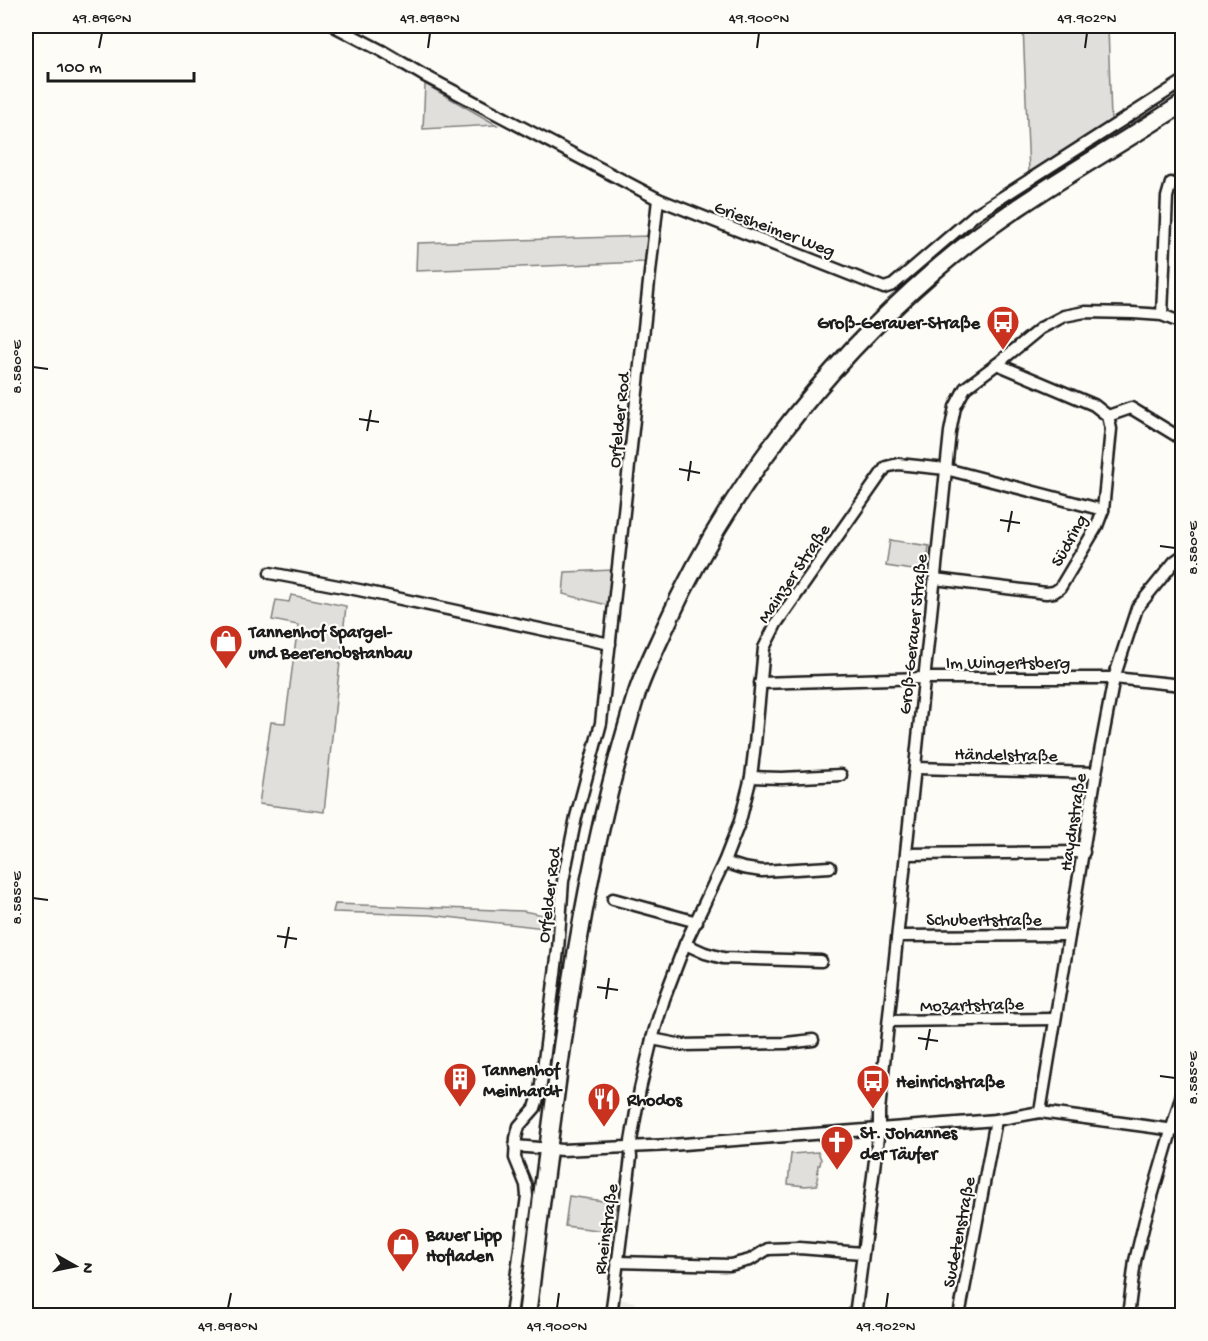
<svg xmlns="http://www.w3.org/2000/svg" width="1208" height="1341" viewBox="0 0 1208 1341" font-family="'Gochi Hand',sans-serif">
  <rect width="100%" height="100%" fill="#fdfcf7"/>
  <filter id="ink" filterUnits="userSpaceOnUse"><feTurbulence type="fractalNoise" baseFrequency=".0167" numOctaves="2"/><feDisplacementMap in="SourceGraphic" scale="12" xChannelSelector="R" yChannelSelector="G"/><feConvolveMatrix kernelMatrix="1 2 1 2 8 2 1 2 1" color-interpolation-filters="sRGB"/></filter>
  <g filter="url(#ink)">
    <!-- built -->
    <polygon fill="#eeede9" points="618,1299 635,1302 633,1315 616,1316"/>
    <!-- green -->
    <g fill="#e0dfdb" stroke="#7e7e7c" stroke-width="1.5">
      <polygon points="1023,26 1108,26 1111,120 1029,173"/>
      <polygon points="425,84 497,125 423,129"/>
      <polygon points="648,236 645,262 416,271 417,243"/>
      <polygon points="890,540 929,546 926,572 886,566"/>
      <polygon points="614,570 611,606 563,594 565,572"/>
      <polygon points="291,595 346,606 324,812 259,804 271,722 285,723 298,625 272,620 276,600 289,602"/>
      <polygon points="335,904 523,911 554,917 553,929 430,915 333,912"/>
      <polygon points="818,1152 821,1159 820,1165 818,1165 817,1185 805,1186 788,1184 791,1154"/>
      <polygon points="569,1196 617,1203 614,1232 565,1226"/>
    </g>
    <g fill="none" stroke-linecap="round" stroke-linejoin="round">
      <!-- street casing -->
      <g stroke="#1c1c1c" stroke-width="15">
        <g id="street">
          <polyline points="334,26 382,51 423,75 658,199 884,288 893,285 976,214 1182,82"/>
          <polyline points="1162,315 1167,197 1171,183"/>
          <polyline points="1108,416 1131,408 1182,439"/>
          <polyline points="270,573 359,590 610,644"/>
          <polyline points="935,579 1046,593 1054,592 1060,588 1097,526 1103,510 1111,429 1108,416 1094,405 997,364"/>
          <polyline points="760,683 924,678 1114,678 1182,685"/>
          <polyline points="916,768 1096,773"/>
          <polyline points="751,777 782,778 841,775"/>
          <polyline points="907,854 1084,852"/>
          <polyline points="724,862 743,868 762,871 830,867"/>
          <polyline points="613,899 697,922"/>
          <polyline points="899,936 1069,935"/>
          <polyline points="685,944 705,953 723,958 821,961"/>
          <polyline points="889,1021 1055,1019"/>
          <polyline points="652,1039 683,1045 786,1043 813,1040"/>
          <polyline points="1040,1112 1096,773 1114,678 1137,608 1175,561 1182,556"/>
          <polyline points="515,1146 562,1150 671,1145 996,1120 1040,1112 1182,1131"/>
          <polyline points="617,1262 730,1265 750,1260 768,1249 799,1248 862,1253"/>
          <polyline points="511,1316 527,1196 526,1185 515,1158 516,1138 519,1126 535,1108 540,1092 558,950 563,881 576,817 601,723 658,199"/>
          <polyline points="611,1316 631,1157 630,1147 640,1089 652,1039 664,999 685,944 724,862 740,821 751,777 755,744 764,648 776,624 886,467 898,464 946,469 1103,510"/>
          <polyline points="855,1316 879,1129 879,1111 950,432 955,407 965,388 997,364 1041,328 1064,316 1085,312 1133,313 1162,315 1182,323"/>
          <polyline points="959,1316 996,1120"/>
          <polyline points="1128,1316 1135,1261 1145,1220 1182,1094"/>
        </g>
      </g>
      <!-- primary casing -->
      <g stroke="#1c1c1c" stroke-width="21">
        <path id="primary" d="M527 1316C539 1219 551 1122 565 1026 579 929 596 834 623 740 628 723 632 707 638 690 645 670 655 650 664 630 726 492 820 370 934 271 1010 205 1099 158 1182 104"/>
      </g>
      <!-- street -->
      <use href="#street" stroke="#fdfcf7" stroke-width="10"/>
      <!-- primary -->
      <use href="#primary" stroke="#fdfcf7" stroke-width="16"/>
    </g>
  </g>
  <!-- ticks -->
  <path fill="none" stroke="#1c1c1c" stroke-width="2" d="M99 48 102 33M428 48 430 33M757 48 759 33M1085 48 1087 33M33 367 48 369M359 419 379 422M367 431 371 410M679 469 700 473M688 481 691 461M1000 520 1020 523M1008 532 1012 511M1160 546 1175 548M33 898 48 900M277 936 297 939M285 948 289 927M597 987 618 990M606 999 609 978M918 1038 938 1041M926 1050 930 1029M1160 1076 1175 1078M228 1308 231 1293M557 1308 559 1293M886 1308 888 1293"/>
  <!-- icons -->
  <defs>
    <g id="bus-pin" transform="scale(1.725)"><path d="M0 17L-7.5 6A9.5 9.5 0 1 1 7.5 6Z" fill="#c8321e" stroke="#fdfcf7"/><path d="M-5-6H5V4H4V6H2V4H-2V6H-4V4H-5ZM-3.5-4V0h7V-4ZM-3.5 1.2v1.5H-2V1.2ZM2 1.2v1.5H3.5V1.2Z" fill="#fff"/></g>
    <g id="shop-pin" transform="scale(1.725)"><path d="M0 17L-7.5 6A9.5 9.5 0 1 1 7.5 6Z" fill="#c8321e" stroke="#fdfcf7"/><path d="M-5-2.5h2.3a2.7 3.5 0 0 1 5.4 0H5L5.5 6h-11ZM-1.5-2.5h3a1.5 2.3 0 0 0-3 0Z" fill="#fff"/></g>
    <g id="building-pin" transform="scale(1.725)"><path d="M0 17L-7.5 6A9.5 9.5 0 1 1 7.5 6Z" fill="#c8321e" stroke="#fdfcf7"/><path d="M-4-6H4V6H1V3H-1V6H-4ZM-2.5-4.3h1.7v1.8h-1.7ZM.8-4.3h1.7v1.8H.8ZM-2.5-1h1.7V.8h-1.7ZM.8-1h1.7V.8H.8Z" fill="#fff"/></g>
    <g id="restaurant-pin" transform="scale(1.725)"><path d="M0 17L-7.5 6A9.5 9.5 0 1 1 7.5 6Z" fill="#c8321e" stroke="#fdfcf7"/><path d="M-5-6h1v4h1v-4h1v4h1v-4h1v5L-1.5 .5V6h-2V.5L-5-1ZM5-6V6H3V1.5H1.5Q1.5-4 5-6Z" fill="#fff"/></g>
    <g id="church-pin" transform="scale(1.725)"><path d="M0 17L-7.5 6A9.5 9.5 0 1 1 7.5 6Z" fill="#c8321e" stroke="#fdfcf7"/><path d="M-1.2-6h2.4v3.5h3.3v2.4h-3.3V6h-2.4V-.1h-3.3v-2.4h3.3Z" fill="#fff"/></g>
  </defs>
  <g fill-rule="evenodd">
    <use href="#bus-pin" x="1003" y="322"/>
    <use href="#shop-pin" x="226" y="641"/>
    <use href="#building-pin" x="460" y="1079"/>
    <use href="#bus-pin" x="873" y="1081"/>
    <use href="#restaurant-pin" x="604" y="1099"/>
    <use href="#church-pin" x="837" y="1142"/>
    <use href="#shop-pin" x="403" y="1244"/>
  </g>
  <g text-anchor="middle" stroke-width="4.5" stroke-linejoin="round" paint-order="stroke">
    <!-- street labels -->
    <g font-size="18" fill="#1c1c1c" stroke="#fdfcf7">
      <text transform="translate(775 228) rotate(21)" y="6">Griesheimer Weg</text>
      <text transform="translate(618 420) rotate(-84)" y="6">Orfelder Rod</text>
      <text transform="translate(1068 540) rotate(-61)" y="6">Südring</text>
      <text transform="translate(793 573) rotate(-56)" y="6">Mainzer Straße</text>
      <text transform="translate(912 634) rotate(-84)" y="6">Groß-Gerauer Straße</text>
      <text x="1008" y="668">Im Wingertsberg</text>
      <text transform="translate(1006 754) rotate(1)" y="6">Händelstraße</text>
      <text transform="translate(1072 822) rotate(-81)" y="6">Haydnstraße</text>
      <text transform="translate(548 895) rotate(-83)" y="6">Orfelder Rod</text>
      <text x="984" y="925">Schubertstraße</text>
      <text transform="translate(972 1004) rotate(-1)" y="6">Mozartstraße</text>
      <text transform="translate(605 1229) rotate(-82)" y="6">Rheinstraße</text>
      <text transform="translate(958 1232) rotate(-79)" y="6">Sudetenstraße</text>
    </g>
    <!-- poi labels -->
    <g font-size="18" font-weight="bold" fill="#1c1c1c" stroke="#fdfcf7" text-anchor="start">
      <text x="980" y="328" text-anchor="end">Groß-Gerauer-Straße</text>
      <text x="249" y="637">Tannenhof Spargel-<tspan x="249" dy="21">und Beerenobstanbau</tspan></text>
      <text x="483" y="1075">Tannenhof<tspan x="483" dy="21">Meinhardt</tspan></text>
      <text x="896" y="1087">Heinrichstraße</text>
      <text x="627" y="1105">Rhodos</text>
      <text x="860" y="1138">St. Johannes<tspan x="860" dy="21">der Täufer</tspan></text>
      <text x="426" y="1240">Bauer Lipp<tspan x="426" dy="21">Hofladen</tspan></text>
    </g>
  </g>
  <!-- margin -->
  <rect width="1208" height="1341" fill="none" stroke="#fdfcf7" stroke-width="66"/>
  <!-- north arrow -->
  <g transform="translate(75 1266) rotate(99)" stroke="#fdfcf7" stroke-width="4.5" paint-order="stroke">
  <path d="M0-4.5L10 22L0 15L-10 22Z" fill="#1c1c1c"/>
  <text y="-9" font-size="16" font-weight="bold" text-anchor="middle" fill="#1c1c1c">N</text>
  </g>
  <!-- scale -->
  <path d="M48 72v9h146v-9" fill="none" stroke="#1c1c1c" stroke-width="3"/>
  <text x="57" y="72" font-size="18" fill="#1c1c1c" stroke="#fdfcf7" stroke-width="4.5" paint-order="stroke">100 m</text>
  <rect x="33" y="33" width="1142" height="1275" fill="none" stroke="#1c1c1c" stroke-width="2"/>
  <g font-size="15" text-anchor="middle" fill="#1c1c1c">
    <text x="102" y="22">49.896°N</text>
    <text x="430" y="22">49.898°N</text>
    <text x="759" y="22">49.900°N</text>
    <text x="1087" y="22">49.902°N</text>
    <text transform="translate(16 367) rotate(-90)" y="5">8.580°E</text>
    <text transform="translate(1192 548) rotate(-90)" y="5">8.580°E</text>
    <text transform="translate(16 898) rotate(-90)" y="5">8.585°E</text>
    <text transform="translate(1192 1078) rotate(-90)" y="5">8.585°E</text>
    <text x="228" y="1330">49.898°N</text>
    <text x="557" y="1330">49.900°N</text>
    <text x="886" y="1330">49.902°N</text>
  </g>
</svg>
